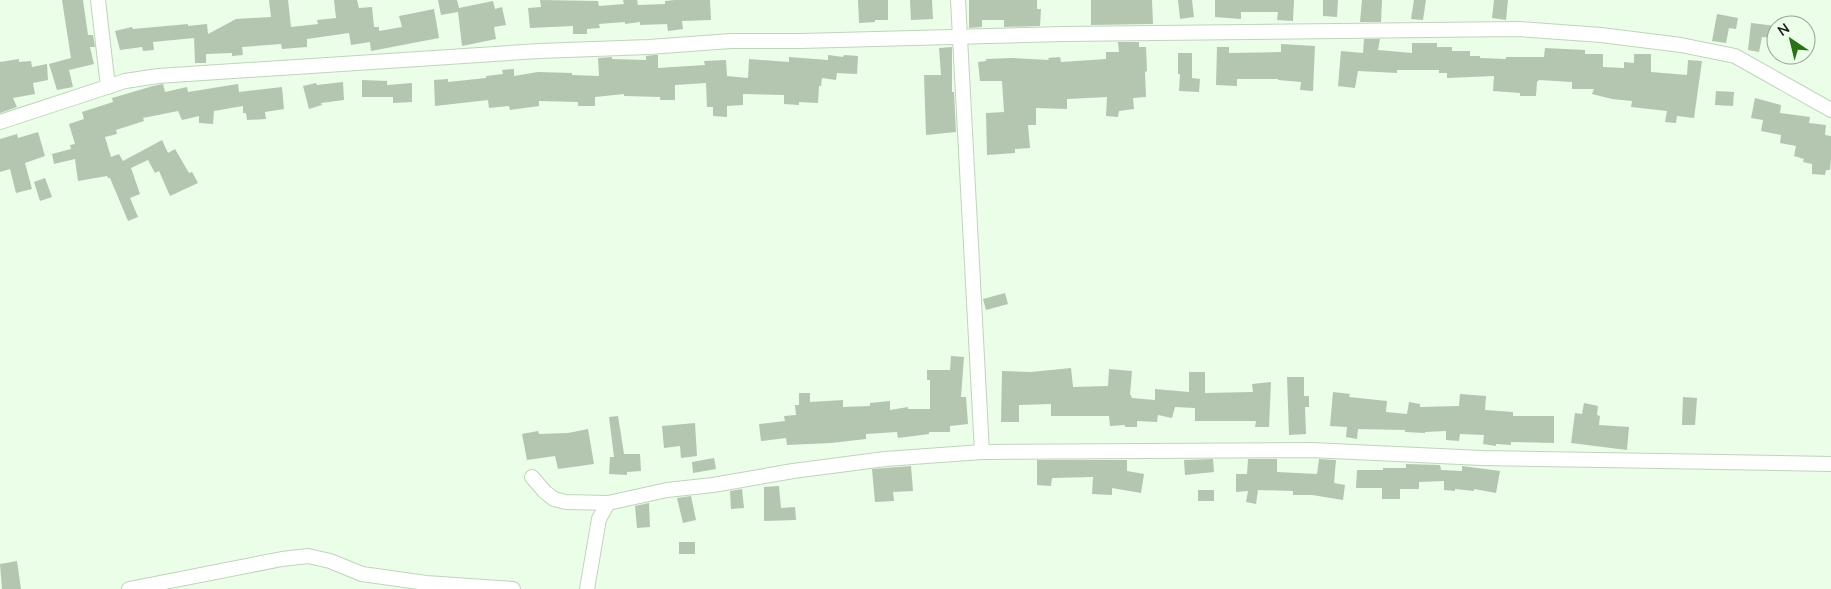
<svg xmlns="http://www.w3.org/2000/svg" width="1831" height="589" viewBox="0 0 1831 589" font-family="'Nunito Sans',sans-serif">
  <rect width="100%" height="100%" fill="#ebfee7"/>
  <!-- building -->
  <g fill="#b4c5b0">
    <polygon points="62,0 83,0 88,35 93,35 95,47 90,47 94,64 69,70 73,87 57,90 49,64 71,58"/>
    <polygon points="269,0 288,0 291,27 318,24 317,20 336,18 334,0 357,0 359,8 372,7 374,27 379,27 379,31 402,27 399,16 434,9 439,38 371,51 370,42 351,45 349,33 307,39 307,47 282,49 281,44 242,47 243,55 232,56 232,53 206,54 206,63 195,63 194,38 153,42 154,50 143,51 142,47 120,50 115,31 132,27 133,29 188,24 188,26 207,24 208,34 236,19 271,17"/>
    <polygon points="438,0 457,0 459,8 493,1 495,9 502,7 506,25 494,27 496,39 462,46 458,12 441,15"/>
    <polygon points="540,0 598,1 599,6 624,4 623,0 637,0 638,5 665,4 665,1 675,0 710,0 711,20 682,21 683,29 668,31 667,24 640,25 640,22 625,24 625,22 599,24 600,28 587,29 587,34 573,34 573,26 530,28 528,8 541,7"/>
    <polygon points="858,0 888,0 888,20 875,20 875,22 859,23"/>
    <polygon points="910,0 932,0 933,19 911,20"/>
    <polygon points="969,0 1037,0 1037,9 1041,9 1040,26 1004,27 1004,20 982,20 982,27 969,28"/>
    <polygon points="1091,0 1152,0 1153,24 1091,25"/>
    <polygon points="1178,0 1192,0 1194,17 1180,19"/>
    <polygon points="1215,0 1294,0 1293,21 1277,20 1278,12 1241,12 1241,19 1215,17"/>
    <polygon points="1323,0 1338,0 1337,17 1323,16"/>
    <polygon points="1362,0 1382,0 1381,22 1360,22"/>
    <polygon points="1414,0 1426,0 1423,20 1411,19"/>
    <polygon points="1494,0 1508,0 1506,20 1492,18"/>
    <polygon points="1717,14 1738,18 1736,29 1729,28 1726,43 1712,41"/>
    <polygon points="1751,23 1776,26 1775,38 1762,37 1759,52 1748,50"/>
    <polygon points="1364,39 1380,39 1378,50 1412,53 1412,43 1437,43 1437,47 1452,47 1452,51 1470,51 1470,56 1480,56 1480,58 1506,59 1506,57 1544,57 1545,48 1585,50 1585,54 1603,54 1603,67 1624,68 1624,62 1634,63 1634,54 1651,54 1651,72 1687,75 1688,60 1702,61 1694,118 1677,116 1676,123 1665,122 1667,111 1631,107 1632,101 1612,99 1592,94 1594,89 1572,89 1572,82 1539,80 1537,82 1536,96 1520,96 1520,93 1493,91 1494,76 1447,78 1447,73 1439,73 1439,70 1397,70 1397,73 1358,71 1355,88 1338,86 1341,51 1363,53"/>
    <polygon points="1118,42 1139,42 1139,47 1146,47 1147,71 1145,72 1146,97 1133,98 1134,109 1119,111 1118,117 1106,116 1107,97 1067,99 1067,109 1036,108 1036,125 1028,125 1030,148 1015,149 1015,153 987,155 986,113 1004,112 1002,81 980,81 978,62 986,61 986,59 1012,58 1049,60 1048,58 1060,57 1061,62 1106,59 1106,52 1119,52"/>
    <polygon points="1281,44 1315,46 1313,91 1300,90 1301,82 1278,80 1278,79 1237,79 1237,86 1216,85 1217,47 1229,47 1229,53 1281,52"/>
    <polygon points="952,47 952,92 954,92 956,132 926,135 924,75 941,75 939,48"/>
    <polygon points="1178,53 1192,53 1192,78 1200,79 1199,92 1179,91 1180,74 1178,74"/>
    <polygon points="654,55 658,55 658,68 705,65 704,61 726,60 727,76 748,78 749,59 789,62 789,57 828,60 828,55 843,57 844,55 858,56 857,74 837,73 836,80 822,78 821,86 819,86 818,103 799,102 799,105 784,104 784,95 743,94 743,105 727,106 727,117 713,116 713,107 707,107 706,83 675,85 675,100 660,100 660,97 624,96 624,94 595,97 595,106 578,106 578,102 539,101 539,106 510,110 509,106 489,108 488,100 435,106 434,80 448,79 448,82 486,78 486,76 503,74 502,70 514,69 514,76 538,72 572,73 572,75 599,76 598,58 612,57 612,59 646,60 646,56"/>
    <polygon points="19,59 19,62 31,61 32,67 47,64 48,80 33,83 35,94 13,98 17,107 0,113 0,62"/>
    <polygon points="362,80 387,81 387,85 412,83 412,102 393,103 393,97 362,97"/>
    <polygon points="343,82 344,100 321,103 322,105 309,109 303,86 316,83 317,85"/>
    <polygon points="163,84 165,92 187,87 188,92 238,84 239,92 282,87 284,109 265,112 266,119 247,120 246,113 243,113 243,106 214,111 213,124 199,123 199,116 182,120 178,111 143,118 144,121 116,130 117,134 105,137 111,157 119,154 123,161 162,140 168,153 175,149 189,173 192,172 198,183 170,196 159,171 155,173 148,160 131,168 140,194 130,198 138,217 128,221 110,178 108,178 107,176 78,181 75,159 54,164 52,154 71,149 70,145 75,144 69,124 84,119 82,112 113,102 112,98 153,86"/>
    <polygon points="1716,91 1734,92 1733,106 1715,105"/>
    <polygon points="1755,98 1781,105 1780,113 1810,117 1809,123 1826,125 1825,135 1831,136 1831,159 1830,170 1826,170 1825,175 1812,174 1812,164 1803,162 1804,159 1794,156 1796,146 1780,143 1781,135 1761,131 1763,120 1751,118"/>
    <polygon points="38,132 45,156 25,163 32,189 16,193 10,169 0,172 0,139 17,134 18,138"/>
    <polygon points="45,178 52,197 40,201 34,182"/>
    <polygon points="1005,293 1008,304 986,310 983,299"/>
    <polygon points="951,356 964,357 961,397 966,397 968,424 950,426 950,432 929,432 929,434 898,438 897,432 866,434 866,439 831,443 787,445 786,438 761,441 759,424 785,421 784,416 796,415 795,405 799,405 799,393 810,393 810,402 843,400 843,407 870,406 870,403 890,401 890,410 908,407 908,409 930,409 930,380 927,380 927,370 950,370"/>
    <polygon points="1071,368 1073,387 1108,386 1109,369 1132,371 1130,394 1132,398 1155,400 1155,389 1189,392 1189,372 1205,372 1205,393 1253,392 1252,384 1271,382 1269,427 1255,427 1256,421 1195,421 1195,408 1175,407 1172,418 1158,415 1157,422 1137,421 1137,427 1125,427 1125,425 1110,426 1109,416 1051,416 1051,404 1019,405 1019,422 1001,422 1002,371 1031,372"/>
    <polygon points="1287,377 1304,377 1304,396 1309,396 1309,407 1305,407 1306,434 1289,435"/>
    <polygon points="1333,392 1350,394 1349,397 1387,401 1386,412 1407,414 1409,402 1420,404 1420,407 1459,406 1460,394 1486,396 1485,410 1513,412 1513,416 1554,416 1554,443 1511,442 1511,445 1496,444 1496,446 1483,444 1484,435 1460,434 1459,441 1446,440 1446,431 1425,432 1425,433 1405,432 1405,430 1358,429 1357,439 1346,437 1347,427 1330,426"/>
    <polygon points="1683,397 1697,398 1695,425 1682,425"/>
    <polygon points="1584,403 1598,406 1597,415 1600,416 1599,425 1629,427 1627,450 1571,443 1575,413 1582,414"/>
    <polygon points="618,416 624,454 640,454 641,471 627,472 627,475 609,474 610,457 614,457 609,417"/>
    <polygon points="695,423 697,456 681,458 680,446 664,448 662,426"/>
    <polygon points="588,429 594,464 558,469 555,456 527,460 522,434 538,431 539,434 568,433"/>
    <polygon points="714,458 716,469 693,473 692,462"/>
    <polygon points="1213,459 1214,472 1185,475 1184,460"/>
    <polygon points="1248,459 1277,459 1277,472 1317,474 1319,459 1336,460 1334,483 1345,485 1343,500 1312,495 1293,495 1293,491 1258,490 1256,504 1246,502 1248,491 1236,492 1236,474 1247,474"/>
    <polygon points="1037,460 1127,460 1127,471 1144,474 1141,493 1112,488 1112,495 1092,494 1093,477 1052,478 1051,486 1037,485"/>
    <polygon points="1406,464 1440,465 1441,470 1462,471 1462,466 1500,471 1496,493 1474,489 1474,491 1455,489 1455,491 1444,490 1444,481 1419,482 1419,489 1400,489 1400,499 1382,499 1382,488 1356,488 1357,470 1383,470 1383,468 1406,468"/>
    <polygon points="911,466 913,491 893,492 894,501 875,502 872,469"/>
    <polygon points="779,486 781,508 795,507 796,520 764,521 764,487"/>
    <polygon points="742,489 744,508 731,509 730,491"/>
    <rect x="1198" y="490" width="16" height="11"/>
    <polygon points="691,496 696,520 683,523 677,498"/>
    <polygon points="649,503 650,527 637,528 635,506"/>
    <rect x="679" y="542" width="16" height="12"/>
    <polygon points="17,561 21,589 2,589 0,564"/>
  </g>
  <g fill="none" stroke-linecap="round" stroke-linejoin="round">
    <!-- minor casing -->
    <g stroke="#c1d3bd" stroke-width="16">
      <g id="minor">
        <polyline points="98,0 108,87"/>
        <polyline points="958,0 982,452"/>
        <polyline points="0,122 125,81 158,76 539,51 649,47 731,41 800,41 1064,34 1519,29 1601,35 1681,45 1735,56 1831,110"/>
        <polyline points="532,477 545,492 554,499 566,502 608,503 667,490 713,485 793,471 885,459 982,452 1311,450 1482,458 1831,464"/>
        <polyline points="129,589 282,559 308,556 330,561 362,574 426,583 513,589"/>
        <polyline points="587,589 599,519 608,503"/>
      </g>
    </g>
    <!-- minor -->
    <use href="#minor" stroke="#fff" stroke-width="14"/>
  </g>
  <!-- north arrow -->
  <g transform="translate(1791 40) rotate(325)"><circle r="24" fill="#ebfee7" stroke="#96a493"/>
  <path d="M0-4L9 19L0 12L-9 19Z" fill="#287114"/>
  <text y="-8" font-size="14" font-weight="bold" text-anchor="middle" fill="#171d15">N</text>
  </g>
</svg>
